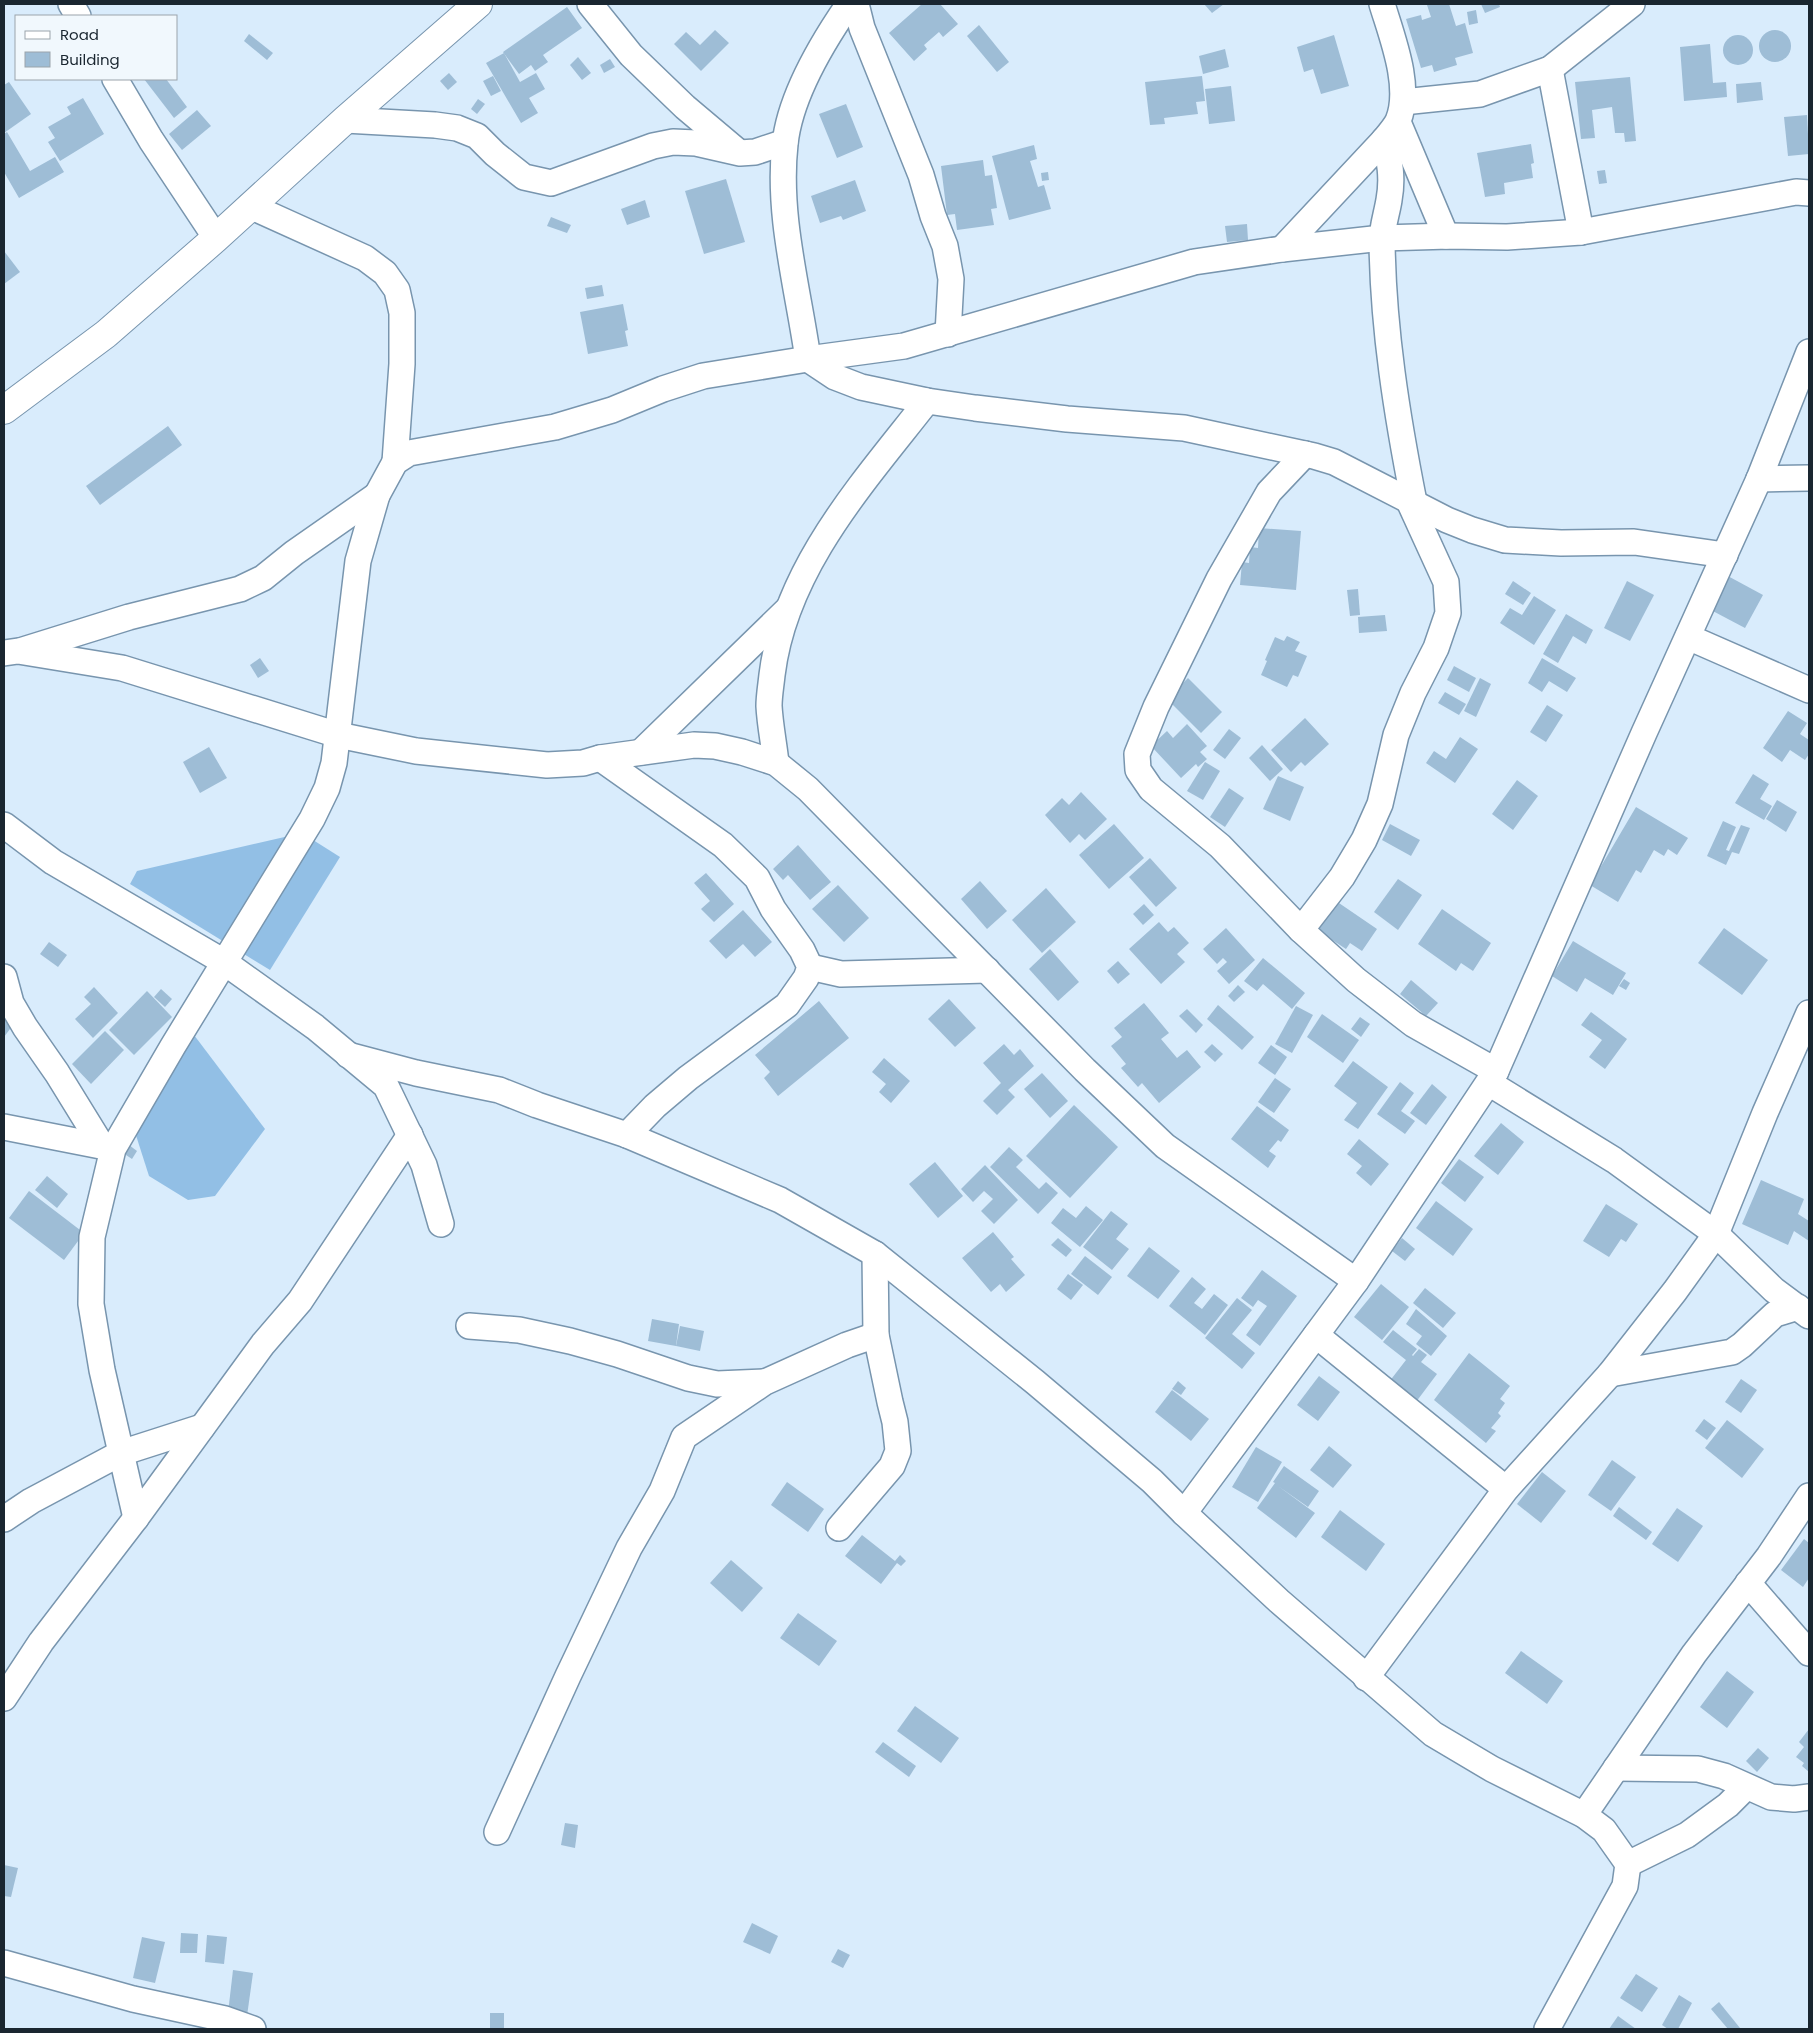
<svg xmlns="http://www.w3.org/2000/svg" width="1813" height="2033" viewBox="0 0 1813 2033" font-family="Poppins,sans-serif">
  <rect width="100%" height="100%" fill="#d9ecfc"/>
  <!-- forest -->
  <g fill="#92bfe5">
    <polygon points="302,833 340,857 270,970 130,884 137,871"/>
    <polygon points="194,1035 265,1129 215,1196 188,1200 149,1176 133,1126"/>
  </g>
  <!-- building -->
  <g fill="#9ebdd6">
    <polygon points="922,4 940,4 958,24 943,37 939,32 924,45 927,49 914,61 889,33"/>
    <polygon points="1204,4 1224,4 1212,13"/>
    <polygon points="1433,4 1449,4 1456,26 1465,23 1473,53 1455,58 1457,65 1434,72 1432,65 1421,68 1406,19 1421,15 1422,20 1431,17 1427,5"/>
    <polygon points="1481,4 1499,4 1500,7 1485,13"/>
    <polygon points="567,7 582,28 543,55 548,62 535,71 531,65 519,74 503,52"/>
    <polygon points="1476,10 1478,23 1469,25 1467,12"/>
    <polygon points="979,25 1009,62 997,72 967,36"/>
    <circle cx="1775" cy="46" r="16"/>
    <polygon points="715,30 729,43 701,71 674,44 686,32 700,45"/>
    <polygon points="249,34 273,53 267,60 244,41"/>
    <polygon points="1334,35 1349,86 1321,94 1313,69 1304,72 1297,47"/>
    <circle cx="1738" cy="50" r="15"/>
    <polygon points="1710,44 1713,83 1726,82 1727,97 1684,101 1680,47"/>
    <polygon points="1225,49 1229,67 1203,74 1199,56"/>
    <polygon points="504,53 520,82 536,73 545,89 529,98 538,113 521,123 486,63"/>
    <polygon points="578,57 591,73 582,80 570,65"/>
    <polygon points="610,59 615,67 604,73 600,65"/>
    <polygon points="449,73 457,82 448,90 440,81"/>
    <polygon points="493,76 501,91 491,96 483,81"/>
    <polygon points="1202,76 1205,101 1196,102 1198,114 1164,118 1165,124 1150,125 1145,82"/>
    <polygon points="1630,77 1636,141 1625,142 1624,133 1615,133 1612,107 1592,110 1595,138 1581,139 1575,82"/>
    <polygon points="144,79 166,79 187,107 174,118"/>
    <polygon points="9,82 31,114 4,133 4,85"/>
    <polygon points="1761,82 1763,100 1737,103 1736,84"/>
    <polygon points="1231,86 1235,121 1209,124 1205,89"/>
    <polygon points="83,98 104,134 60,161 48,142 55,138 48,127 71,114 67,107"/>
    <polygon points="478,99 485,104 477,114 471,109"/>
    <polygon points="846,104 863,147 837,158 819,114"/>
    <polygon points="197,110 211,126 182,150 169,134"/>
    <polygon points="1807,115 1809,154 1788,156 1784,117"/>
    <polygon points="7,132 30,171 55,157 64,172 19,198 4,172 4,134"/>
    <polygon points="1531,144 1534,163 1531,164 1533,178 1504,183 1505,194 1485,197 1477,153"/>
    <polygon points="1034,145 1037,159 1030,161 1038,187 1044,185 1051,209 1009,220 992,156"/>
    <polygon points="983,160 985,176 992,175 997,208 991,209 994,225 957,230 955,214 947,215 941,166"/>
    <polygon points="1605,170 1607,183 1599,184 1597,171"/>
    <polygon points="1048,172 1049,180 1042,181 1041,173"/>
    <polygon points="726,179 745,242 704,254 685,191"/>
    <polygon points="855,180 866,211 843,220 841,216 820,223 811,196"/>
    <polygon points="645,200 650,217 627,225 621,209"/>
    <polygon points="551,217 571,225 567,233 547,226"/>
    <polygon points="1247,224 1248,240 1227,242 1225,226"/>
    <polygon points="4,251 20,272 4,284"/>
    <polygon points="602,285 604,296 587,299 585,288"/>
    <polygon points="623,304 628,330 625,331 628,346 588,354 580,312"/>
    <polygon points="168,426 182,445 100,505 86,486"/>
    <polygon points="1259,528 1301,531 1296,590 1240,585 1242,562 1249,563 1250,547 1258,548"/>
    <polygon points="1726,575 1763,595 1745,628 1709,609"/>
    <polygon points="1513,581 1531,593 1523,605 1505,594"/>
    <polygon points="1627,581 1654,595 1630,641 1604,628"/>
    <polygon points="1358,589 1360,615 1350,616 1347,590"/>
    <polygon points="1534,596 1556,610 1534,645 1500,623 1510,608 1522,615"/>
    <polygon points="1566,614 1593,630 1586,644 1573,636 1558,663 1543,654"/>
    <polygon points="1385,615 1387,631 1359,633 1358,617"/>
    <polygon points="1287,636 1300,642 1295,651 1307,656 1298,677 1293,675 1287,687 1261,675 1267,661 1265,660 1275,637 1284,641"/>
    <polygon points="260,658 269,671 258,678 250,665"/>
    <polygon points="1542,658 1576,678 1567,692 1549,681 1542,692 1528,683"/>
    <polygon points="1454,666 1476,678 1469,692 1447,680"/>
    <polygon points="1188,678 1222,712 1201,733 1167,699"/>
    <polygon points="1480,678 1491,684 1476,717 1464,711"/>
    <polygon points="1445,692 1466,704 1459,715 1438,703"/>
    <polygon points="1547,705 1563,715 1546,742 1530,732"/>
    <polygon points="1788,711 1807,723 1800,734 1809,740 1809,754 1805,760 1790,750 1782,762 1763,748"/>
    <polygon points="1305,718 1329,744 1305,766 1301,762 1291,772 1271,750"/>
    <polygon points="1187,724 1207,746 1200,752 1207,759 1198,767 1196,764 1181,778 1151,746 1167,731 1173,738"/>
    <polygon points="1229,729 1241,738 1225,759 1213,750"/>
    <polygon points="1460,737 1478,749 1455,783 1426,763 1434,751 1446,759"/>
    <polygon points="1262,745 1283,769 1270,781 1249,758"/>
    <polygon points="209,747 227,778 200,793 183,762"/>
    <polygon points="1205,762 1220,771 1203,800 1187,791"/>
    <polygon points="1753,774 1769,784 1760,799 1772,806 1764,820 1735,803"/>
    <polygon points="1278,776 1304,787 1290,821 1263,809"/>
    <polygon points="1517,780 1538,796 1513,830 1492,814"/>
    <polygon points="1229,788 1244,798 1225,827 1210,817"/>
    <polygon points="1081,792 1107,819 1085,840 1079,834 1070,843 1045,815 1062,798 1069,805"/>
    <polygon points="1777,800 1797,812 1786,832 1766,819"/>
    <polygon points="1636,807 1688,838 1677,855 1668,849 1664,856 1654,850 1641,873 1636,870 1618,902 1590,885"/>
    <polygon points="1723,821 1736,827 1726,850 1729,851 1741,825 1750,828 1739,854 1732,852 1726,865 1707,856"/>
    <polygon points="1114,824 1144,858 1109,889 1079,855"/>
    <polygon points="1390,824 1420,840 1411,856 1382,840"/>
    <polygon points="798,845 831,882 810,900 788,875 783,880 773,869"/>
    <polygon points="1150,858 1177,888 1156,907 1129,877"/>
    <polygon points="706,873 734,904 714,922 701,909 710,901 694,883"/>
    <polygon points="1398,879 1422,895 1398,930 1374,912"/>
    <polygon points="980,881 1007,911 987,929 961,899"/>
    <polygon points="838,885 869,918 844,942 812,909"/>
    <polygon points="1046,888 1076,922 1042,953 1012,920"/>
    <polygon points="1336,901 1377,929 1362,951 1350,943 1346,949 1317,930"/>
    <polygon points="1144,904 1154,915 1143,925 1133,914"/>
    <polygon points="1442,909 1491,943 1473,971 1461,963 1456,971 1418,944"/>
    <polygon points="743,910 772,942 755,957 743,944 726,959 709,941"/>
    <polygon points="1159,922 1168,932 1174,927 1189,943 1177,954 1185,962 1161,984 1129,949"/>
    <polygon points="1226,928 1255,960 1229,984 1217,971 1227,962 1223,958 1217,964 1203,949"/>
    <polygon points="1724,928 1768,960 1742,995 1698,963"/>
    <polygon points="1573,941 1626,973 1613,995 1585,978 1577,992 1552,976"/>
    <polygon points="49,942 67,955 58,967 40,954"/>
    <polygon points="1050,949 1079,982 1058,1001 1029,969"/>
    <polygon points="1263,958 1305,993 1292,1009 1263,984 1257,991 1244,981"/>
    <polygon points="1118,961 1130,974 1118,984 1107,971"/>
    <polygon points="1624,979 1630,983 1626,990 1619,986"/>
    <polygon points="1411,980 1438,1003 1426,1016 1400,994"/>
    <polygon points="1238,985 1245,992 1234,1002 1228,996"/>
    <polygon points="94,987 118,1013 93,1038 75,1019 91,1004 84,997"/>
    <polygon points="161,989 172,999 165,1007 154,997"/>
    <polygon points="147,991 172,1017 134,1055 109,1030"/>
    <polygon points="949,999 976,1028 955,1047 928,1019"/>
    <polygon points="819,1001 849,1038 778,1096 764,1078 770,1072 755,1055"/>
    <polygon points="1144,1003 1169,1033 1161,1039 1177,1058 1187,1050 1201,1067 1159,1103 1142,1083 1138,1087 1121,1068 1126,1064 1111,1046 1122,1037 1114,1028"/>
    <polygon points="1218,1005 1254,1037 1242,1050 1207,1019"/>
    <polygon points="1296,1006 1313,1015 1292,1053 1275,1044"/>
    <polygon points="1187,1009 1203,1025 1196,1033 1179,1016"/>
    <polygon points="1591,1012 1627,1039 1605,1069 1589,1057 1602,1040 1581,1025"/>
    <polygon points="1322,1014 1359,1040 1343,1063 1307,1037"/>
    <polygon points="4,1017 13,1025 4,1037"/>
    <polygon points="1360,1017 1370,1024 1361,1037 1351,1029"/>
    <polygon points="105,1031 124,1050 91,1084 72,1064"/>
    <polygon points="1004,1044 1014,1055 1020,1049 1034,1066 1008,1090 1015,1097 997,1115 983,1101 1001,1083 983,1063"/>
    <polygon points="1212,1044 1223,1054 1215,1062 1204,1052"/>
    <polygon points="1271,1045 1287,1057 1275,1075 1258,1063"/>
    <polygon points="884,1058 910,1081 891,1103 879,1092 886,1084 872,1072"/>
    <polygon points="1353,1061 1388,1087 1358,1129 1344,1120 1357,1103 1334,1086"/>
    <polygon points="1042,1073 1068,1101 1050,1118 1024,1089"/>
    <polygon points="1275,1078 1291,1089 1274,1113 1258,1102"/>
    <polygon points="1400,1082 1414,1093 1401,1111 1415,1121 1405,1134 1377,1114"/>
    <polygon points="1432,1084 1447,1097 1426,1125 1410,1113"/>
    <polygon points="1074,1105 1118,1147 1070,1198 1026,1156"/>
    <polygon points="1257,1106 1289,1130 1281,1142 1278,1140 1269,1151 1276,1156 1268,1168 1231,1139"/>
    <polygon points="1501,1123 1524,1142 1498,1175 1474,1156"/>
    <polygon points="1359,1139 1389,1164 1371,1186 1356,1173 1362,1166 1347,1154"/>
    <polygon points="129,1145 137,1151 132,1159 123,1153"/>
    <polygon points="1009,1147 1023,1160 1016,1167 1039,1189 1046,1182 1058,1193 1038,1214 990,1167"/>
    <polygon points="1459,1159 1484,1177 1465,1202 1441,1183"/>
    <polygon points="935,1162 963,1196 938,1218 909,1184"/>
    <polygon points="985,1165 1018,1200 994,1224 981,1211 993,1199 984,1191 973,1202 961,1189"/>
    <polygon points="47,1176 68,1194 57,1208 35,1190"/>
    <polygon points="1761,1180 1804,1199 1798,1214 1809,1221 1809,1241 1794,1231 1788,1245 1742,1224"/>
    <polygon points="29,1191 84,1233 64,1260 9,1218"/>
    <polygon points="1436,1201 1473,1229 1453,1256 1416,1228"/>
    <polygon points="1606,1204 1638,1224 1626,1242 1621,1239 1609,1257 1583,1241"/>
    <polygon points="1086,1206 1103,1220 1080,1247 1051,1223 1063,1208 1076,1218"/>
    <polygon points="1111,1211 1128,1224 1116,1239 1129,1249 1112,1270 1083,1247"/>
    <polygon points="993,1232 1014,1257 1011,1259 1025,1275 1006,1292 1000,1284 991,1292 962,1258"/>
    <polygon points="1058,1238 1072,1250 1066,1257 1051,1245"/>
    <polygon points="1402,1238 1415,1249 1405,1261 1392,1251"/>
    <polygon points="1149,1247 1180,1271 1158,1299 1127,1276"/>
    <polygon points="1085,1256 1112,1277 1098,1295 1071,1274"/>
    <polygon points="1262,1270 1297,1296 1260,1346 1246,1335 1267,1306 1258,1300 1253,1307 1241,1298"/>
    <polygon points="1068,1274 1083,1285 1071,1300 1057,1289"/>
    <polygon points="1192,1277 1206,1289 1194,1303 1202,1309 1214,1294 1228,1305 1205,1335 1169,1306"/>
    <polygon points="1381,1284 1409,1307 1382,1340 1354,1317"/>
    <polygon points="1425,1288 1456,1313 1443,1328 1413,1303"/>
    <polygon points="1237,1298 1252,1310 1232,1334 1255,1353 1242,1369 1205,1338"/>
    <polygon points="1416,1309 1447,1336 1431,1356 1416,1344 1422,1336 1406,1324"/>
    <polygon points="652,1319 679,1324 676,1346 648,1341"/>
    <polygon points="680,1326 704,1331 700,1351 676,1346"/>
    <polygon points="1393,1330 1417,1349 1412,1355 1413,1356 1419,1349 1427,1355 1421,1362 1437,1374 1416,1402 1389,1382 1406,1360 1383,1342"/>
    <polygon points="1469,1353 1510,1386 1500,1399 1505,1403 1498,1413 1501,1416 1491,1428 1496,1431 1486,1443 1434,1400"/>
    <polygon points="1319,1376 1340,1392 1318,1421 1297,1405"/>
    <polygon points="1741,1379 1757,1390 1741,1413 1725,1402"/>
    <polygon points="1178,1381 1186,1388 1181,1395 1172,1389"/>
    <polygon points="1172,1390 1209,1419 1191,1441 1155,1412"/>
    <polygon points="1704,1419 1716,1428 1707,1440 1695,1431"/>
    <polygon points="1727,1420 1764,1449 1742,1478 1705,1448"/>
    <polygon points="1329,1446 1352,1465 1333,1488 1310,1470"/>
    <polygon points="1256,1447 1282,1462 1258,1502 1232,1487"/>
    <polygon points="1612,1460 1636,1477 1611,1511 1588,1495"/>
    <polygon points="1284,1466 1319,1491 1308,1507 1278,1486 1315,1513 1296,1538 1257,1508 1275,1483 1273,1482"/>
    <polygon points="1542,1472 1566,1491 1541,1523 1517,1504"/>
    <polygon points="787,1482 824,1509 808,1532 771,1505"/>
    <polygon points="1619,1507 1652,1532 1646,1540 1613,1516"/>
    <polygon points="1677,1508 1703,1526 1678,1562 1652,1544"/>
    <polygon points="1340,1510 1385,1544 1366,1571 1321,1537"/>
    <polygon points="862,1535 895,1561 900,1555 906,1561 901,1566 897,1563 881,1584 845,1556"/>
    <polygon points="1804,1539 1809,1543 1809,1578 1803,1587 1781,1570"/>
    <polygon points="731,1560 763,1588 742,1612 710,1583"/>
    <polygon points="798,1613 837,1641 819,1666 780,1638"/>
    <polygon points="1521,1651 1563,1681 1547,1704 1505,1673"/>
    <polygon points="1727,1671 1754,1692 1727,1728 1700,1707"/>
    <polygon points="915,1706 959,1738 941,1763 897,1731"/>
    <polygon points="1809,1729 1809,1772 1802,1766 1804,1763 1796,1757 1804,1747 1799,1742"/>
    <polygon points="883,1742 916,1766 909,1777 875,1752"/>
    <polygon points="1758,1748 1769,1758 1757,1772 1746,1761"/>
    <polygon points="565,1823 578,1825 575,1848 561,1845"/>
    <polygon points="4,1865 18,1868 11,1897 4,1896"/>
    <polygon points="752,1923 778,1936 770,1954 743,1942"/>
    <polygon points="181,1933 198,1934 197,1953 180,1953"/>
    <polygon points="207,1935 227,1937 224,1964 205,1962"/>
    <polygon points="142,1937 165,1942 155,1983 133,1978"/>
    <polygon points="838,1949 850,1955 843,1968 831,1962"/>
    <polygon points="233,1970 253,1973 247,2016 228,2013"/>
    <polygon points="1636,1974 1658,1988 1642,2012 1620,1998"/>
    <polygon points="1679,1995 1692,2003 1678,2029 1668,2029 1662,2025"/>
    <polygon points="1719,2002 1740,2028 1738,2029 1728,2029 1711,2009"/>
    <rect x="490" y="2013" width="14" height="16"/>
    <polygon points="1618,2016 1636,2029 1609,2029"/>
  </g>
  <g fill="none" stroke-linecap="round" stroke-linejoin="round">
    <!-- minor casing -->
    <g stroke="#7895ae" stroke-width="28">
      <g id="minor">
        <polyline points="71,4 78,16"/>
        <polyline points="590,4 631,55 685,107 736,150"/>
        <path d="M849 4C822 43 790 96 785 144 777 216 798 288 808 359L835 377 861 387 927 401 975 408 1067 419 1184 428 1314 456 1334 462 1447 520 1472 530 1505 540 1561 543 1634 542 1725 555"/>
        <polyline points="856,4 862,28 921,175 933,216 945,246 951,279 948,334"/>
        <polyline points="1550,69 1581,232"/>
        <polyline points="115,79 151,140 216,238"/>
        <polyline points="1403,102 1480,94 1550,69 1632,4"/>
        <polyline points="345,120 435,125 457,128 477,136 495,154 524,177 551,183 653,146 673,142 696,143 740,153 755,152 785,142"/>
        <polyline points="1398,122 1446,236"/>
        <path d="M1384 140C1390 160 1393 178 1389 200 1387 213 1382 227 1382 241 1383 329 1397 416 1414 502"/>
        <polyline points="250,206 365,258 385,273 397,290 402,313 402,364 395,462"/>
        <path d="M1282 249 1384 140C1389 134 1395 127 1398 121 1412 87 1392 37 1382 4"/>
        <polyline points="1305,454 1269,492 1219,579 1156,707 1137,754 1138,770 1151,789 1220,846 1301,930 1356,980 1413,1024 1496,1071"/>
        <polyline points="1759,479 1809,478"/>
        <polyline points="1688,637 1809,690"/>
        <polyline points="23,650 129,617 240,589 263,578 294,553 377,495"/>
        <polyline points="4,653 18,651 122,668 338,735 416,751 547,765 583,763 600,758 694,745 715,746 742,752 776,763 808,789 1085,1070 1165,1146 1356,1281"/>
        <polyline points="641,752 788,609"/>
        <polyline points="600,758 723,845 757,878 773,909 802,950 810,967 806,978 787,1005 688,1078 655,1106 627,1135"/>
        <path d="M776 763C774 744 770 725 769 706 769 696 771 685 772 675 785 568 863 483 927 401"/>
        <polyline points="4,825 53,862 224,962 315,1027 386,1086 424,1165 441,1224"/>
        <polyline points="1301,930 1342,877 1364,840 1380,804 1396,735 1413,693 1436,648 1448,613 1446,582 1408,499"/>
        <polyline points="810,967 841,974 987,970"/>
        <polyline points="4,977 11,1003 25,1027 57,1073 102,1146"/>
        <polyline points="348,1055 416,1073 499,1090 537,1105 627,1135 780,1200 875,1254 1035,1382 1152,1481 1184,1513 1279,1601 1433,1734 1492,1769 1584,1815 1604,1830 1628,1864 1625,1886 1547,2029"/>
        <polyline points="1489,1083 1614,1160 1716,1234 1774,1290 1809,1316"/>
        <polyline points="4,1127 111,1148"/>
        <polyline points="469,1326 519,1330 570,1341 617,1354 688,1378 717,1384 764,1382"/>
        <polyline points="1316,1335 1506,1489"/>
        <polyline points="1610,1374 1732,1352 1742,1345 1775,1314 1798,1307"/>
        <polyline points="1184,1513 1356,1281 1496,1071 1644,733 1759,479 1809,352"/>
        <polyline points="136,1518 102,1370 91,1304 92,1237 113,1149 173,1046 312,819 327,788 334,763 358,561 377,495 395,462 409,453 555,427 612,410 663,389 703,376 808,359 904,346 1194,262 1282,249 1382,238 1449,236 1507,237 1581,232 1796,192 1809,193"/>
        <polyline points="4,1519 31,1501 121,1453 202,1427"/>
        <polyline points="839,1528 892,1466 898,1451 895,1422 890,1402 876,1335 875,1254"/>
        <polyline points="1748,1583 1809,1653"/>
        <polyline points="1366,1678 1506,1489 1610,1374 1675,1291 1716,1234 1765,1113 1809,1013"/>
        <polyline points="4,1698 41,1642 136,1518 263,1344 300,1301 410,1135"/>
        <polyline points="1616,1768 1698,1769 1724,1776 1771,1797 1794,1799 1809,1797"/>
        <polyline points="1584,1815 1694,1654 1769,1556 1809,1496"/>
        <polyline points="497,1832 568,1676 629,1548 662,1491 684,1437 765,1382 847,1345 876,1335"/>
        <polyline points="1628,1864 1687,1835 1728,1805 1746,1787"/>
        <polyline points="4,1963 133,1999 225,2019 253,2029"/>
      </g>
    </g>
    <!-- highway casing -->
    <g stroke="#7895ae" stroke-width="30">
      <polyline id="highway" points="4,410 106,334 216,238 345,120 478,4"/>
    </g>
    <!-- minor -->
    <use href="#minor" stroke="#fff" stroke-width="25"/>
    <!-- highway -->
    <use href="#highway" stroke="#fff" stroke-width="28"/>
  </g>
  <!-- border -->
  <rect width="1813" height="2033" fill="none" stroke="#1a2630" stroke-width="10"/>
  <!-- legend -->
  <rect x="15" y="15" width="162" height="65" fill="#f1f8fd" stroke="#9ba4ab"/>
  <rect x="25" y="31" width="25" height="8" fill="#ffffff" stroke="#9ba4ab"/>
  <text x="60" y="40" font-size="15" fill="#1a2630">Road</text>
  <rect x="25" y="52" width="25" height="15" fill="#9ebdd6" stroke="#9ba4ab"/>
  <text x="60" y="65" font-size="15" fill="#1a2630">Building</text>
</svg>
